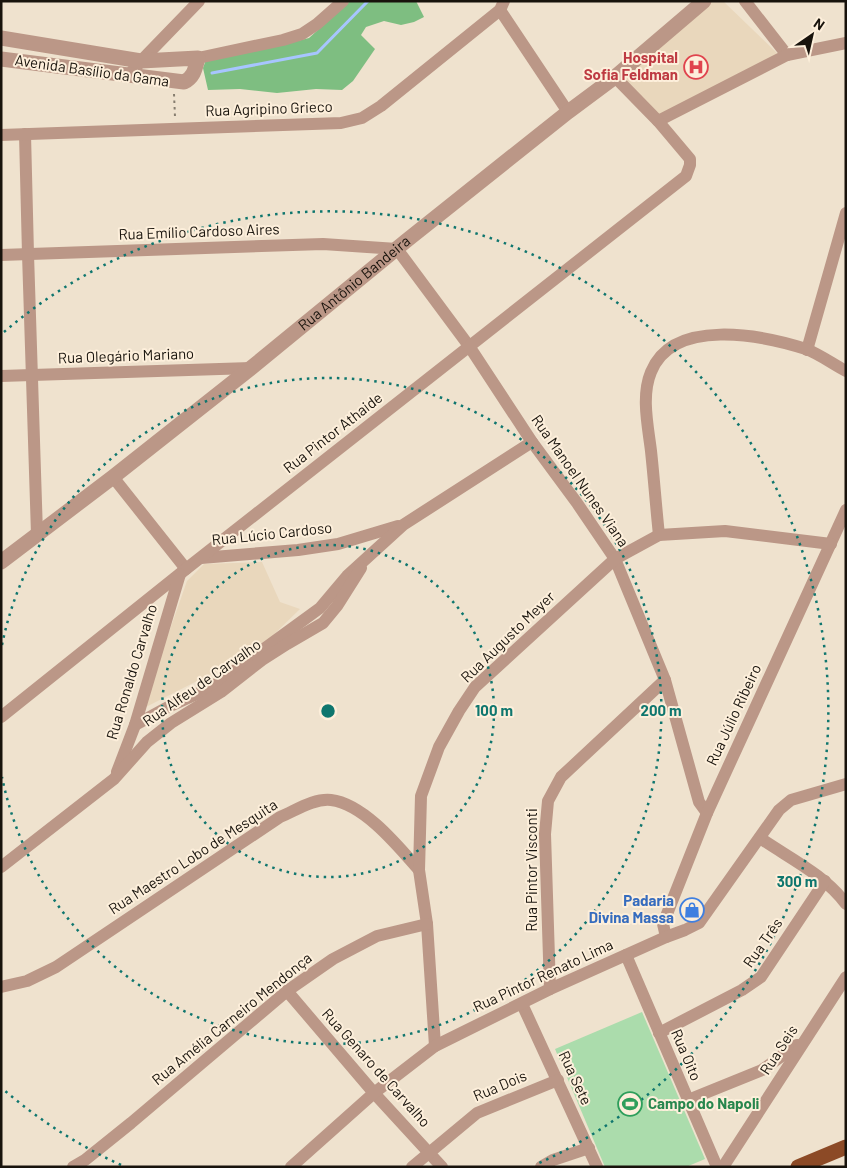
<svg xmlns="http://www.w3.org/2000/svg" width="847" height="1168" viewBox="0 0 847 1168" font-family="Barlow,sans-serif">
  <rect width="100%" height="100%" fill="#efe2ce"/>
  <!-- built -->
  <g fill="#e9d7bc">
    <polygon points="711,1 723,1 779,55 659,117 622,79"/>
    <polygon points="262,562 280,602 300,609 258,650 142,709 187,581 204,564"/>
  </g>
  <!-- green -->
  <polygon fill="#abdcac" points="642,1012 705,1159 686,1167 605,1167 555,1049"/>
  <!-- forest -->
  <polygon fill="#7ebe81" points="350,1 416,1 424,17 414,22 401,25 384,21 366,27 361,35 375,49 353,81 342,90 316,89 277,93 240,89 208,90 203,68 207,57 265,49 309,38"/>
  <g fill="none" stroke-linecap="round" stroke-linejoin="round">
    <!-- stream -->
    <polyline stroke="#a7c5ff" stroke-width="3" points="212,73 317,53 368,1"/>
    <!-- path -->
    <polyline stroke="#867d6f" stroke-width="2" stroke-dasharray="2.5 4" stroke-linecap="butt" points="174,94 175,117"/>
    <!-- minor -->
    <g stroke="#bb9787" stroke-width="12">
      <polyline points="745,1 787,55"/>
      <polyline points="500,10 568,112"/>
      <polyline points="198,58 283,40 302,34 317,24 343,1"/>
      <polyline points="128,76 141,61 199,1"/>
      <polyline points="658,121 787,55 846,43"/>
      <polyline points="25,134 28,254 37,534"/>
      <polyline points="1,135 341,123 362,118 381,106 500,10 504,1"/>
      <polyline points="1,255 323,244 397,249 469,346 532,442 577,503 615,559 665,680 699,802 707,813"/>
      <polyline points="807,350 846,213"/>
      <polyline points="1,376 251,368"/>
      <polyline points="113,477 186,569"/>
      <path d="M659 535C656 507 654 479 651 451 648 426 641 396 651 372 673 317 762 335 806 349 819 354 833 364 846 371"/>
      <polyline points="201,558 298,550 338,544 398,526"/>
      <polyline points="1,717 186,569 686,176 690,165 690,159 658,121 615,77"/>
      <polyline points="135,725 170,706 212,687 320,608 347,576 403,525 532,442"/>
      <polyline points="117,772 135,725 180,574"/>
      <path d="M760 838C789 858 825 875 846 904"/>
      <polyline points="1,867 114,779 147,742 171,723 221,692 262,660 287,644 323,623 337,606 361,568"/>
      <polyline points="666,937 663,924 707,813 846,510"/>
      <polyline points="626,955 717,1167"/>
      <path d="M1 987 27 981 56 967 280 817C295 811 314 798 331 800 364 804 398 846 419 870"/>
      <polyline points="550,989 545,834 548,801 561,777 665,680"/>
      <polyline points="287,991 374,1093 442,1167"/>
      <polyline points="522,1004 597,1167"/>
      <polyline points="659,1033 742,990 761,977 825,881"/>
      <polyline points="435,1046 427,924 419,870 421,796 439,747 459,711 475,687 615,559 659,535 725,531 831,544"/>
      <polyline points="688,1100 762,1070 797,1045"/>
      <polyline points="73,1167 85,1160 131,1123 287,991 333,959 377,936 427,924"/>
      <polyline points="291,1167 374,1093 435,1046 550,989 666,937 685,930 699,923 779,810 791,800 846,784"/>
      <polyline points="412,1167 477,1113 558,1080"/>
      <polyline points="541,1167 553,1160 589,1148"/>
      <polyline points="723,1167 846,977"/>
    </g>
    <!-- tertiary -->
    <g stroke="#bb9787" stroke-width="15">
      <path d="M1 38 141 61 198 58C195 69 194 77 184 82L1 59"/>
      <path id="s1" d="M1 562 113 477 251 368 406 241 568 112 615 77 704 1"/>
    </g>
    <!-- trunk -->
    <polyline stroke="#8c4a26" stroke-width="15" points="798,1167 846,1147"/>
  </g>
  <!-- distance rings -->
  <g fill="none" stroke="#0f766e" stroke-width="2.5" stroke-dasharray="2.5 5">
    <circle cx="328" cy="711" r="166"/>
    <path d="M2 645A333 333 0 1 1 2 777"/>
    <path d="M121 1165A499 499 0 0 1 4 1090M4 332A499 499 0 1 1 535 1165"/>
  </g>
  <!-- icons -->
  <defs>
    <g id="hospital-ring" transform="scale(1.25)"><circle r="9.5" fill="#fdefdb" stroke="#e0444e" stroke-width="1.5"/><path d="M-5-5h3v3.5h4V-5h3V5h-3V1.5h-4V5h-3Z" fill="#e0444e"/></g>
    <g id="shop-ring" transform="scale(1.25)"><circle r="9.5" fill="#fdefdb" stroke="#3f7fe0" stroke-width="1.5"/><path d="M-5-2.5h2.3a2.7 3.5 0 0 1 5.4 0H5L5.5 6h-11ZM-1.5-2.5h3a1.5 2.3 0 0 0-3 0Z" fill="#3f7fe0"/></g>
    <g id="stadium-ring" transform="scale(1.25)"><circle r="9.5" fill="#fdefdb" stroke="#2e9e5b" stroke-width="1.5"/><path d="M0-5a6.5 5 0 1 0 0 10a6.5 5 0 1 0 0-10ZM-3.5-1.8h7v3.6h-7Z" fill="#2e9e5b"/></g>
  </defs>
  <g fill-rule="evenodd">
    <use href="#hospital-ring" x="696" y="67"/>
    <use href="#shop-ring" x="692" y="910"/>
    <use href="#stadium-ring" x="630" y="1104"/>
  </g>
  <g text-anchor="middle" stroke-width="4" stroke-linejoin="round" paint-order="stroke">
    <!-- health labels -->
    <g font-size="15" font-weight="bold" fill="#be3a42" stroke="#fdefdb" text-anchor="end">
      <text x="678" y="63">Hospital<tspan x="678" dy="17">Sofia Feldman</tspan></text>
    </g>
    <!-- street labels -->
    <g font-size="15" fill="#18130c" stroke="#fdefdb">
      <text transform="translate(92 71) rotate(8)" y="5">Avenida Basílio da Gama</text>
      <text transform="translate(269 109) rotate(-2)" y="5">Rua Agripino Grieco</text>
      <text transform="translate(199 232) rotate(-2)" y="5">Rua Emílio Cardoso Aires</text>
      <text dy="5" stroke="none"><textPath href="#s1" startOffset="450">Rua Antônio Bandeira</textPath></text>
      <text transform="translate(126 356) rotate(-2)" y="5">Rua Olegário Mariano</text>
      <text transform="translate(333 433) rotate(-38)" y="5">Rua Pintor Athaide</text>
      <text transform="translate(580 481) rotate(55)" y="5">Rua Manoel Nunes Viana</text>
      <text transform="translate(272 534) rotate(-6)" y="5">Rua Lúcio Cardoso</text>
      <text transform="translate(508 637) rotate(-44)" y="5">Rua Augusto Meyer</text>
      <text transform="translate(132 672) rotate(-73)" y="5">Rua Ronaldo Carvalho</text>
      <text transform="translate(202 683) rotate(-35)" y="5">Rua Alfeu de Carvalho</text>
      <text transform="translate(734 715) rotate(-65)" y="5">Rua Júlio Ribeiro</text>
      <text transform="translate(193 857) rotate(-33)" y="5">Rua Maestro Lobo de Mesquita</text>
      <text transform="translate(532 870) rotate(-90)" y="5">Rua Pintor Visconti</text>
      <text transform="translate(763 943) rotate(-55)" y="5">Rua Três</text>
      <text transform="translate(543 976) rotate(-25)" y="5">Rua Pintor Renato Lima</text>
      <text transform="translate(232 1019) rotate(-39)" y="5">Rua Amélia Carneiro Mendonça</text>
      <text transform="translate(779 1050) rotate(-57)" y="5">Rua Seis</text>
      <text transform="translate(686 1055) rotate(67)" y="5">Rua Oito</text>
      <text transform="translate(376 1068) rotate(48)" y="5">Rua Genaro de Carvalho</text>
      <text transform="translate(575 1078) rotate(65)" y="5">Rua Sete</text>
      <text transform="translate(500 1086) rotate(-23)" y="5">Rua Dois</text>
    </g>
    <!-- shop labels -->
    <g font-size="15" font-weight="bold" fill="#366cbe" stroke="#fdefdb" text-anchor="end">
      <text x="674" y="906">Padaria<tspan x="674" dy="17">Divina Massa</tspan></text>
    </g>
    <!-- leisure labels -->
    <g font-size="15" font-weight="bold" fill="#27864d" stroke="#fdefdb" text-anchor="start">
      <text x="648" y="1109">Campo do Napoli</text>
    </g>
  </g>
  <circle cx="328" cy="711" r="8" fill="#0f766e" stroke="#fdefdb" stroke-width="2.5"/>
  <g font-size="15" text-anchor="middle" font-weight="bold" fill="#0f766e" stroke="#fdefdb" stroke-width="4" stroke-linejoin="round" paint-order="stroke">
    <text x="494" y="716">100 m</text>
    <text x="661" y="716">200 m</text>
    <text x="797" y="887">300 m</text>
  </g>
  <!-- border -->
  <rect width="847" height="1168" fill="none" stroke="#18130c" stroke-width="5"/>
  <!-- north arrow -->
  <g transform="translate(812 35) rotate(34)" stroke="#fdefdb" stroke-width="4" paint-order="stroke">
  <path d="M0-4L9 19L0 12L-9 19Z" fill="#18130c"/>
  <text y="-8" font-size="14" font-weight="bold" text-anchor="middle" fill="#18130c">N</text>
  </g>
</svg>
